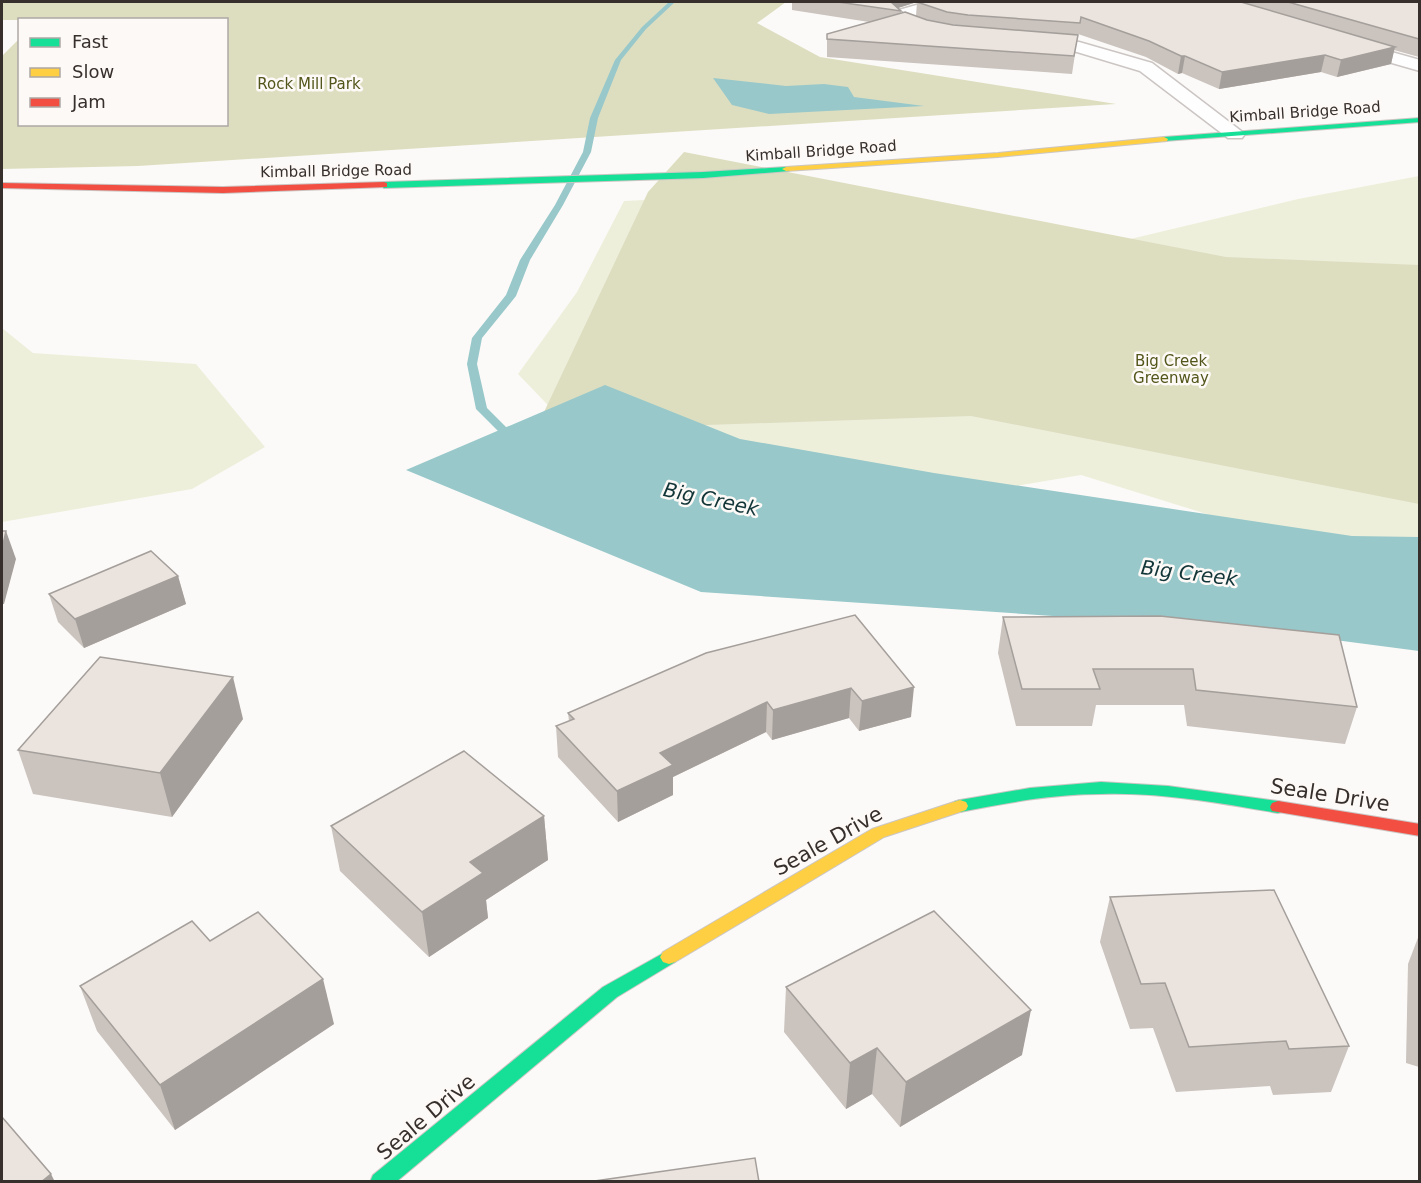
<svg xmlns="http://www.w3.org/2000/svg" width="1421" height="1183" viewBox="0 0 1421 1183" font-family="'DejaVu Sans',sans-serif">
  <rect width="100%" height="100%" fill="#fcfaf8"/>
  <!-- green -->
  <g fill="#eeefdb">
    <polygon points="1419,176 1419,580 1081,475 868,511 591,450 518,374 577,292 624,201 723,196 1059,256 1298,199"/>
    <polygon points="2,328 33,353 196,364 265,447 192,489 2,522"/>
  </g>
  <!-- forest -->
  <g fill="#dddec0">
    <polygon points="2,2 786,2 757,23 820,57 1116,104 138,166 2,169 2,56 19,39 20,124 226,124 226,20 2,20"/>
    <polygon points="684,152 1226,257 1419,265 1419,504 971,416 535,431 648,192"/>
  </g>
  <!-- water -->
  <g fill="#98c8ca">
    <polygon points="713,78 786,86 824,84 848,87 854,97 924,106 769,114 732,105"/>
    <polygon points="605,385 740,439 934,473 1352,536 1419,537 1419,651 1259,630 701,592 406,470"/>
  </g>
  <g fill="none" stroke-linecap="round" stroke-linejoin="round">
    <!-- stream -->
    <polygon fill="#98c8ca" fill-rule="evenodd" points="669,2 675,2 646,29 621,60 598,118 591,152 563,205 530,260 516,296 482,338 477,364 487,408 519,440 513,443 509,442 476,409 467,364 472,338 506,295 520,260 555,205 583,152 590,118 615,60 642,27"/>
    <!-- street casing -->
    <g stroke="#cbc6c4" stroke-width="3">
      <g id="street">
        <path d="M927 2H950L947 5 909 18 915 22 940 29 942 32 940 35C925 39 901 30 892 18L899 10Z"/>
        <polygon points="1033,37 1079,42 1152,63 1245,134 1242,138 1228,138 1140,71 1077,52 1027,46 1025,42 1027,38"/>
        <polygon points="1349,40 1420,60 1420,71 1343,49 1341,45 1343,41"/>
      </g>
    </g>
    <!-- fast casing -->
    <g stroke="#cbc6c4" stroke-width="2">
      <g id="fast">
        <polygon points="1420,118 1420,122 1164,141 1160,139 1164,137"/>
        <polygon points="786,167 789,167 789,171 703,178 384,188 380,185 384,182 703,172"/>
        <path d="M1101 782 1168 786 1278 801 1284 803 1286 807 1284 811 1278 813C1219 803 1160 792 1101 794 1053 794 1006 803 960 812L954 810 952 806 954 802 960 800 1030 788Z"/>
        <polygon points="669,950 675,952 678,957 675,962 617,997 396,1182 370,1182 373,1175 603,987"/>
      </g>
    </g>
    <!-- slow casing -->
    <g stroke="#cbc6c4" stroke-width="2">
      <g id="slow">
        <polygon points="1164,137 1168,139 1167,141 998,157 786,171 782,169 786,167 998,153"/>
        <polygon points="960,800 966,802 968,806 966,810 884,837 675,962 669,964 663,962 660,957 663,952 872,829"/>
      </g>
    </g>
    <!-- jam casing -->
    <g stroke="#cbc6c4" stroke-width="2">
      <g id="jam">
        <polygon points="384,182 387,183 387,187 223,193 2,188 2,183 223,187"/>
        <polygon points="1278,801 1420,824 1420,836 1272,811 1270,807 1272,803"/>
      </g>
    </g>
    <!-- street -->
    <use href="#street" fill="#fffefe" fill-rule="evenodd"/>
    <!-- fast -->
    <use href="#fast" fill="#16e098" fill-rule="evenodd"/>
    <!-- slow -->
    <use href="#slow" fill="#ffcf43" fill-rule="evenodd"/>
    <!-- jam -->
    <use href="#jam" fill="#f24e42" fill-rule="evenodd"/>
  </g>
  <!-- wall -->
  <g fill="#cac3be" fill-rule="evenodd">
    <path d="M792 2H1419V57L1394 50 1391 64 1337 77 1321 72 1219 89 1182 73 1178 74 1146 57 1078 34 1072 74 827 57V34L869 22 792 10ZM917 2 916 16 901 13V11L898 8Z"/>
    <polygon points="178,576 186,604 84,648 58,622 49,594"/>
    <polygon points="855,615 911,717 859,731 849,718 772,740 766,732 673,777 673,795 618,822 558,757 556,726 569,721 568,713"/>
    <polygon points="1003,617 1357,707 1345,744 1187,726 1184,705 1096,705 1092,726 1016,726 998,653"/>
    <polygon points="243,719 172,817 33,794 18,750"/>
    <polygon points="544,816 548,860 486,900 488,918 429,957 340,871 331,826"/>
    <polygon points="1110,897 1349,1046 1331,1092 1273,1095 1270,1086 1176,1092 1153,1028 1130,1029 1100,942"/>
    <polygon points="1419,935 1419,1067 1406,1063 1408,964"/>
    <polygon points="210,941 334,1024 175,1130 97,1031 80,986"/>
    <polygon points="786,987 1022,1055 900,1127 872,1094 846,1109 784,1032"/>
  </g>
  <!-- shaded-wall -->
  <g fill="#a49f9b">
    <polygon points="892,2 921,2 917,2 898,8 896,10 890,9"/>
    <polygon points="1395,47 1391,64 1337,77 1341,60"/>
    <polygon points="1325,55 1321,72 1219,89 1222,72"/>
    <polygon points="1181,56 1185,56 1182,73 1178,74"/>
    <polygon points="6,531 16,559 4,604 2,604 2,549"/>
    <polygon points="178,576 186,604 84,648 75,619"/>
    <polygon points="233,677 243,719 172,817 160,773"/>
    <polygon points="914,687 911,717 859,731 862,701"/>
    <polygon points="851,688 849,718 772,740 773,710"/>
    <polygon points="767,702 766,732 673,777 673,795 618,822 617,791 660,753"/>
    <polygon points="544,816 548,860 486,900 488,918 429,957 422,912 470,862"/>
    <polygon points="323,979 334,1024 175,1130 160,1085"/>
    <polygon points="1031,1010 1022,1055 900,1127 906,1082"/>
    <polygon points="877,1048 872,1094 846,1109 850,1063"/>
    <polygon points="51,1174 55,1182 41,1182"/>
  </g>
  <!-- building -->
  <g fill="#ebe3dd" stroke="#a49f9b" stroke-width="1.5">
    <polygon points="838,2 892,2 891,2 901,11"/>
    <polygon points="917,2 1241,2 1395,47 1341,60 1325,55 1222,72 1185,56 1181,56 1149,41 1081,17 1080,23 968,15 947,12"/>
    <polygon points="1288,2 1419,2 1419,39"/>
    <polygon points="905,12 927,20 953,25 1078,35 1074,56 827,39 827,34"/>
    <polygon points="2,531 6,531 2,549"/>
    <polygon points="151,551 178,576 75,619 49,594"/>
    <polygon points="855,615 914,687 862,701 851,688 773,710 767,702 660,753 673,765 617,791 556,726 574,719 568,713 706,653"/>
    <polygon points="1160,616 1339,635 1357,707 1196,690 1193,669 1093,669 1100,689 1022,689 1003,617"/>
    <polygon points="100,657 233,677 160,773 18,750"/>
    <polygon points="464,751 544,816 470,862 483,873 422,912 331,826"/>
    <polygon points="1274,890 1349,1046 1289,1049 1286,1041 1189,1047 1165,983 1141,984 1110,897"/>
    <polygon points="934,911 1031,1010 906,1082 877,1048 850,1063 786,987"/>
    <polygon points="258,912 323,979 160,1085 80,986 192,921 210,941"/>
    <polygon points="2,1117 51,1174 41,1182 2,1182"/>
    <polygon points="755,1158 759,1182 595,1182 595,1181"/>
  </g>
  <g text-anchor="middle" stroke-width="5" stroke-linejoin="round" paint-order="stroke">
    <!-- far-park labels -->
    <g font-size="15" fill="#53561b" stroke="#fdf9f7">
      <text x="309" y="89">Rock Mill Park</text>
      <text x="1171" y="366">Big Creek<tspan x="1171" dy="17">Greenway</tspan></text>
    </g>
    <!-- far-street labels -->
    <g font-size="15" fill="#372f2b" stroke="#fdf9f7">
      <text transform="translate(1305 112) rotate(-4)" y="5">Kimball Bridge Road</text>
      <text transform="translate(821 151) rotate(-4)" y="5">Kimball Bridge Road</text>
      <text transform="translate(336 171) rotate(-1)" y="5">Kimball Bridge Road</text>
    </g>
    <!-- water labels -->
    <g font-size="20" font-style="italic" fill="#123538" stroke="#fdf9f7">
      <text transform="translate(711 499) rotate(12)" y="7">Big Creek</text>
      <text transform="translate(1189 573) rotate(7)" y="7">Big Creek</text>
    </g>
    <!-- near-street labels -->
    <g font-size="21" fill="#372f2b" stroke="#fdf9f7">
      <text transform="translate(1330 795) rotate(9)" y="7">Seale Drive</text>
      <text transform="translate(828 841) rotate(-29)" y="7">Seale Drive</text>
      <text transform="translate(426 1117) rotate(-40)" y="7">Seale Drive</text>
    </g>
  </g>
  <!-- border -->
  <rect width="1421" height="1183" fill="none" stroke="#372f2b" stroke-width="6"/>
  <!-- legend -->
  <rect x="18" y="18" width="210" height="108" fill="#fdf9f7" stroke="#aea8a5" stroke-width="1.5"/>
  <rect x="30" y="38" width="30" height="9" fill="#16e098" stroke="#aea8a5" stroke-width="1.5"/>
  <text x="72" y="48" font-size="18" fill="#372f2b">Fast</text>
  <rect x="30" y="68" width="30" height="9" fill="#ffcf43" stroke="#aea8a5" stroke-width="1.5"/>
  <text x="72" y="78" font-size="18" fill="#372f2b">Slow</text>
  <rect x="30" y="98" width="30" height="9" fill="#f24e42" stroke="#aea8a5" stroke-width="1.5"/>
  <text x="72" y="108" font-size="18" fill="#372f2b">Jam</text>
</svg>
